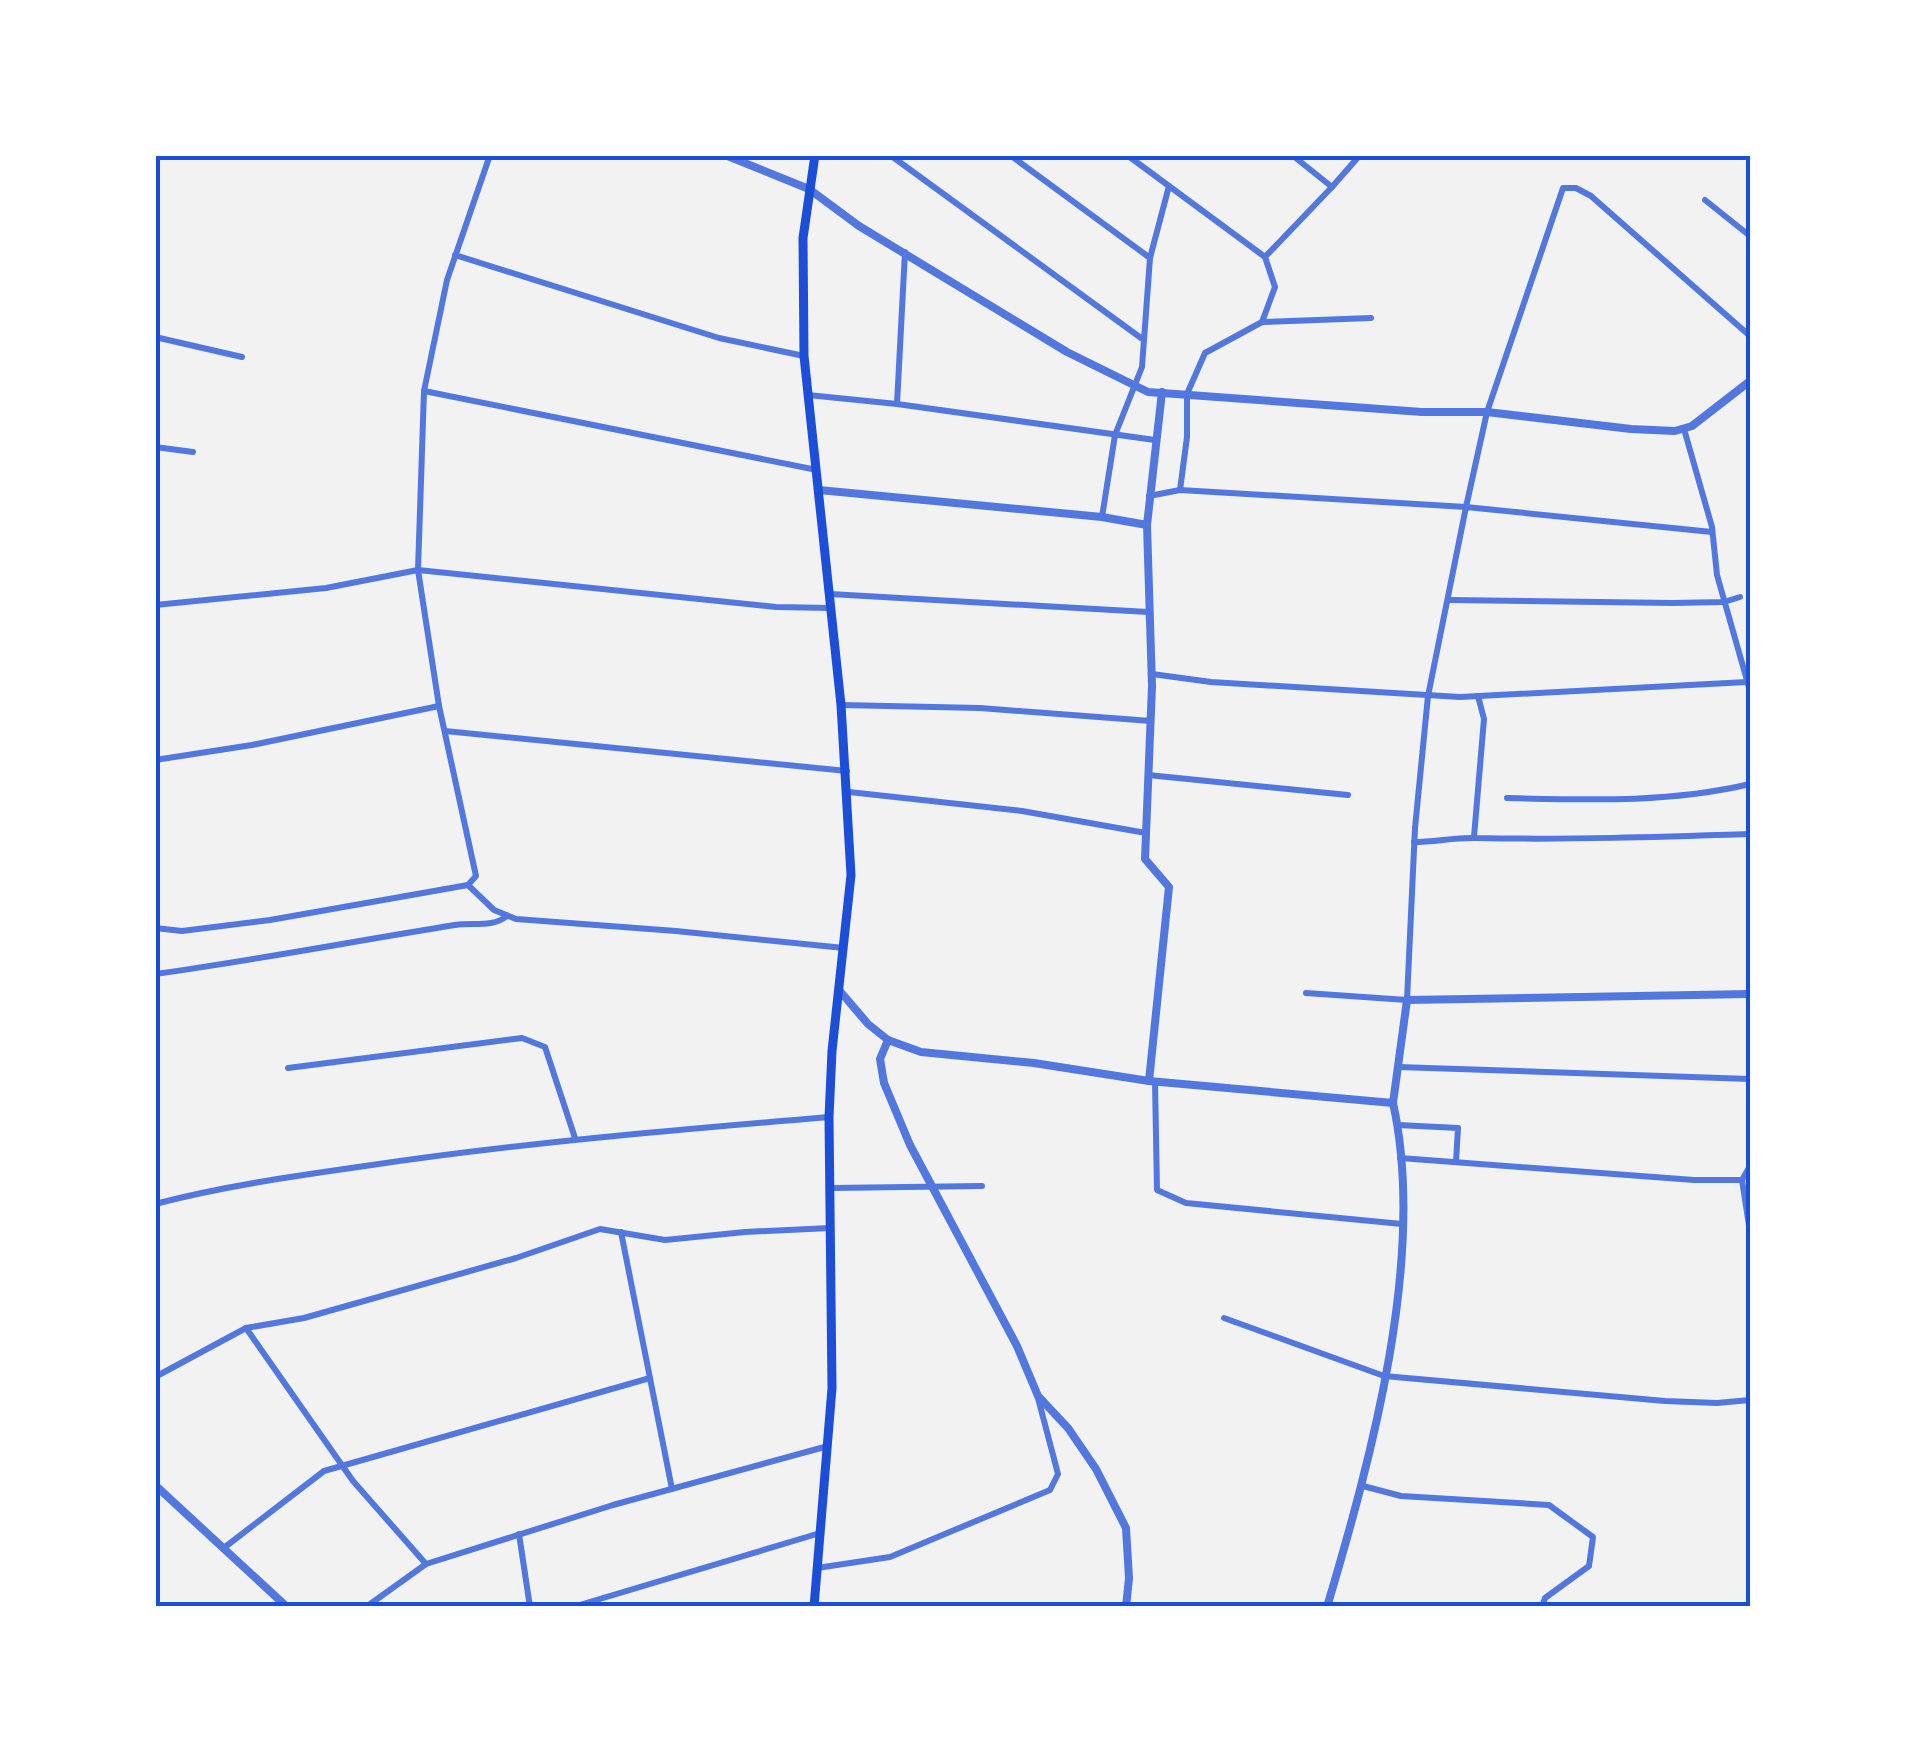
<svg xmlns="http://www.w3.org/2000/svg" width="1905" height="1762" viewBox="0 0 1905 1762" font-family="'Archivo Narrow',sans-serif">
  <rect width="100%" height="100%" fill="#f2f2f2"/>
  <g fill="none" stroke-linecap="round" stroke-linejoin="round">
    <!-- minor -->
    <g stroke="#5277de" stroke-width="6">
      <polyline points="890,155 1141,338"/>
      <polyline points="1010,155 1150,258"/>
      <polyline points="1127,155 1265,257 1332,187 1292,155"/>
      <polyline points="1332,187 1360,155"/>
      <polyline points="1705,200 1750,236"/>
      <polyline points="455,255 719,338 804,356"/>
      <polyline points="1262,322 1275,287 1265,257"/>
      <polyline points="155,337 242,357"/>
      <polyline points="424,391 817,470"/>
      <polyline points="808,395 897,404 1155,440"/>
      <polyline points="897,404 905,252"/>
      <polyline points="1684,429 1712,527 1717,575 1750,691"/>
      <polyline points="155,447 193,452"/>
      <polyline points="1180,490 1187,437 1187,394 1205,353 1262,322 1371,318"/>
      <polyline points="1149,496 1180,490 1466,507 1487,412 1563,188 1576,188 1591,196 1750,336"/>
      <polyline points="1102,517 1115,435 1142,367 1150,258 1169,186"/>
      <polyline points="830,594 1148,612"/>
      <polyline points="1449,600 1673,603 1724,602 1740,597"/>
      <polyline points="155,605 326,588 418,570 776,607 831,608"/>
      <polyline points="1152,674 1211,682 1460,697 1747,682"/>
      <polyline points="841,705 980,708 1151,721"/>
      <polyline points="445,731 847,771"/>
      <polyline points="155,760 252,745 439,706"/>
      <polyline points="1148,775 1348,795"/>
      <polyline points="849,792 1022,811 1146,833"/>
      <path d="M1507 798C1589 800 1670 803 1750 784"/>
      <polyline points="1474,837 1484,719 1478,696"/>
      <path d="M1414 842C1435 842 1456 837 1476 838 1567 840 1659 837 1750 834"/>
      <polyline points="468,885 476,876 439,706 418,570 424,391 447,280 490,155"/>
      <polyline points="155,928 182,931 270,920 468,885 494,910 516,919 676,931 844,948"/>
      <path d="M155 974C256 960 355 941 455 925 473 922 492 928 507 916"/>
      <polyline points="1306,993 1407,1000 1415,828 1428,696 1466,507 1712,532"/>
      <polyline points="1398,1067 1750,1079"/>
      <polyline points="288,1068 522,1038 545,1047 575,1138"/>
      <polyline points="1155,1082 1157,1190 1186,1203 1402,1224"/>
      <polyline points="1398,1125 1458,1128 1456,1162"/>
      <polyline points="1400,1158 1694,1180 1742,1180"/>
      <polyline points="1742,1180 1750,1232"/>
      <polyline points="1742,1180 1750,1166"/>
      <polyline points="832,1188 982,1186"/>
      <path d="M155 1204C224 1186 295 1176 365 1166 519 1143 674 1130 829 1117"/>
      <polyline points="621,1232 672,1489"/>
      <polyline points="1224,1318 1384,1376 1665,1401 1717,1403 1750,1400"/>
      <polyline points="246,1328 353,1481 426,1564"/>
      <polyline points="155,1377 246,1328 304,1318 516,1258 600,1229 665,1240 745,1232 830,1228"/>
      <polyline points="1363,1486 1401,1496 1549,1505 1593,1537 1589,1566 1545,1598 1542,1607"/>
      <polyline points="519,1534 530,1607"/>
      <polyline points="225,1547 324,1471 650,1378"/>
      <polyline points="817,1568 890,1557 1050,1490 1058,1474 1038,1398"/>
      <polyline points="366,1607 426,1564 613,1505 828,1446"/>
      <polyline points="573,1607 820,1533"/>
      <polyline points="1239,1607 1272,1607"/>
    </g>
    <!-- tertiary -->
    <g stroke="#5277de" stroke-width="8">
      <polyline points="725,155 809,189 859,226 1067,352 1148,392 1422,412 1487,412 1631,429 1675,431 1692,426 1750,381"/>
      <polyline points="819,490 1102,517 1147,525 1162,392"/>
      <polyline points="1147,525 1152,686 1145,859 1169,887 1149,1081"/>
      <polyline points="839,990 868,1024 888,1040 921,1052 1034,1063 1149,1081 1393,1103 1407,1000 1750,994"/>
      <polyline points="888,1040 880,1059 884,1083 910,1145 1017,1346 1038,1396 1068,1428 1096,1469 1126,1528 1129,1578 1126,1607"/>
      <polyline points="155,1485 287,1607"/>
      <path d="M1327 1607C1371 1459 1427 1256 1393 1103"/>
    </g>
    <!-- secondary -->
    <polyline stroke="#1d4ed8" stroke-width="9" points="814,1607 832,1388 829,1117 832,1051 851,875 841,705 804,356 803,238 815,155"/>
  </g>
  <!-- border -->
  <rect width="1905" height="1762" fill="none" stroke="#ffffff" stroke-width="315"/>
  <rect x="158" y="158" width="1590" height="1446" fill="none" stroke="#1d4ed8" stroke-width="4"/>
</svg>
